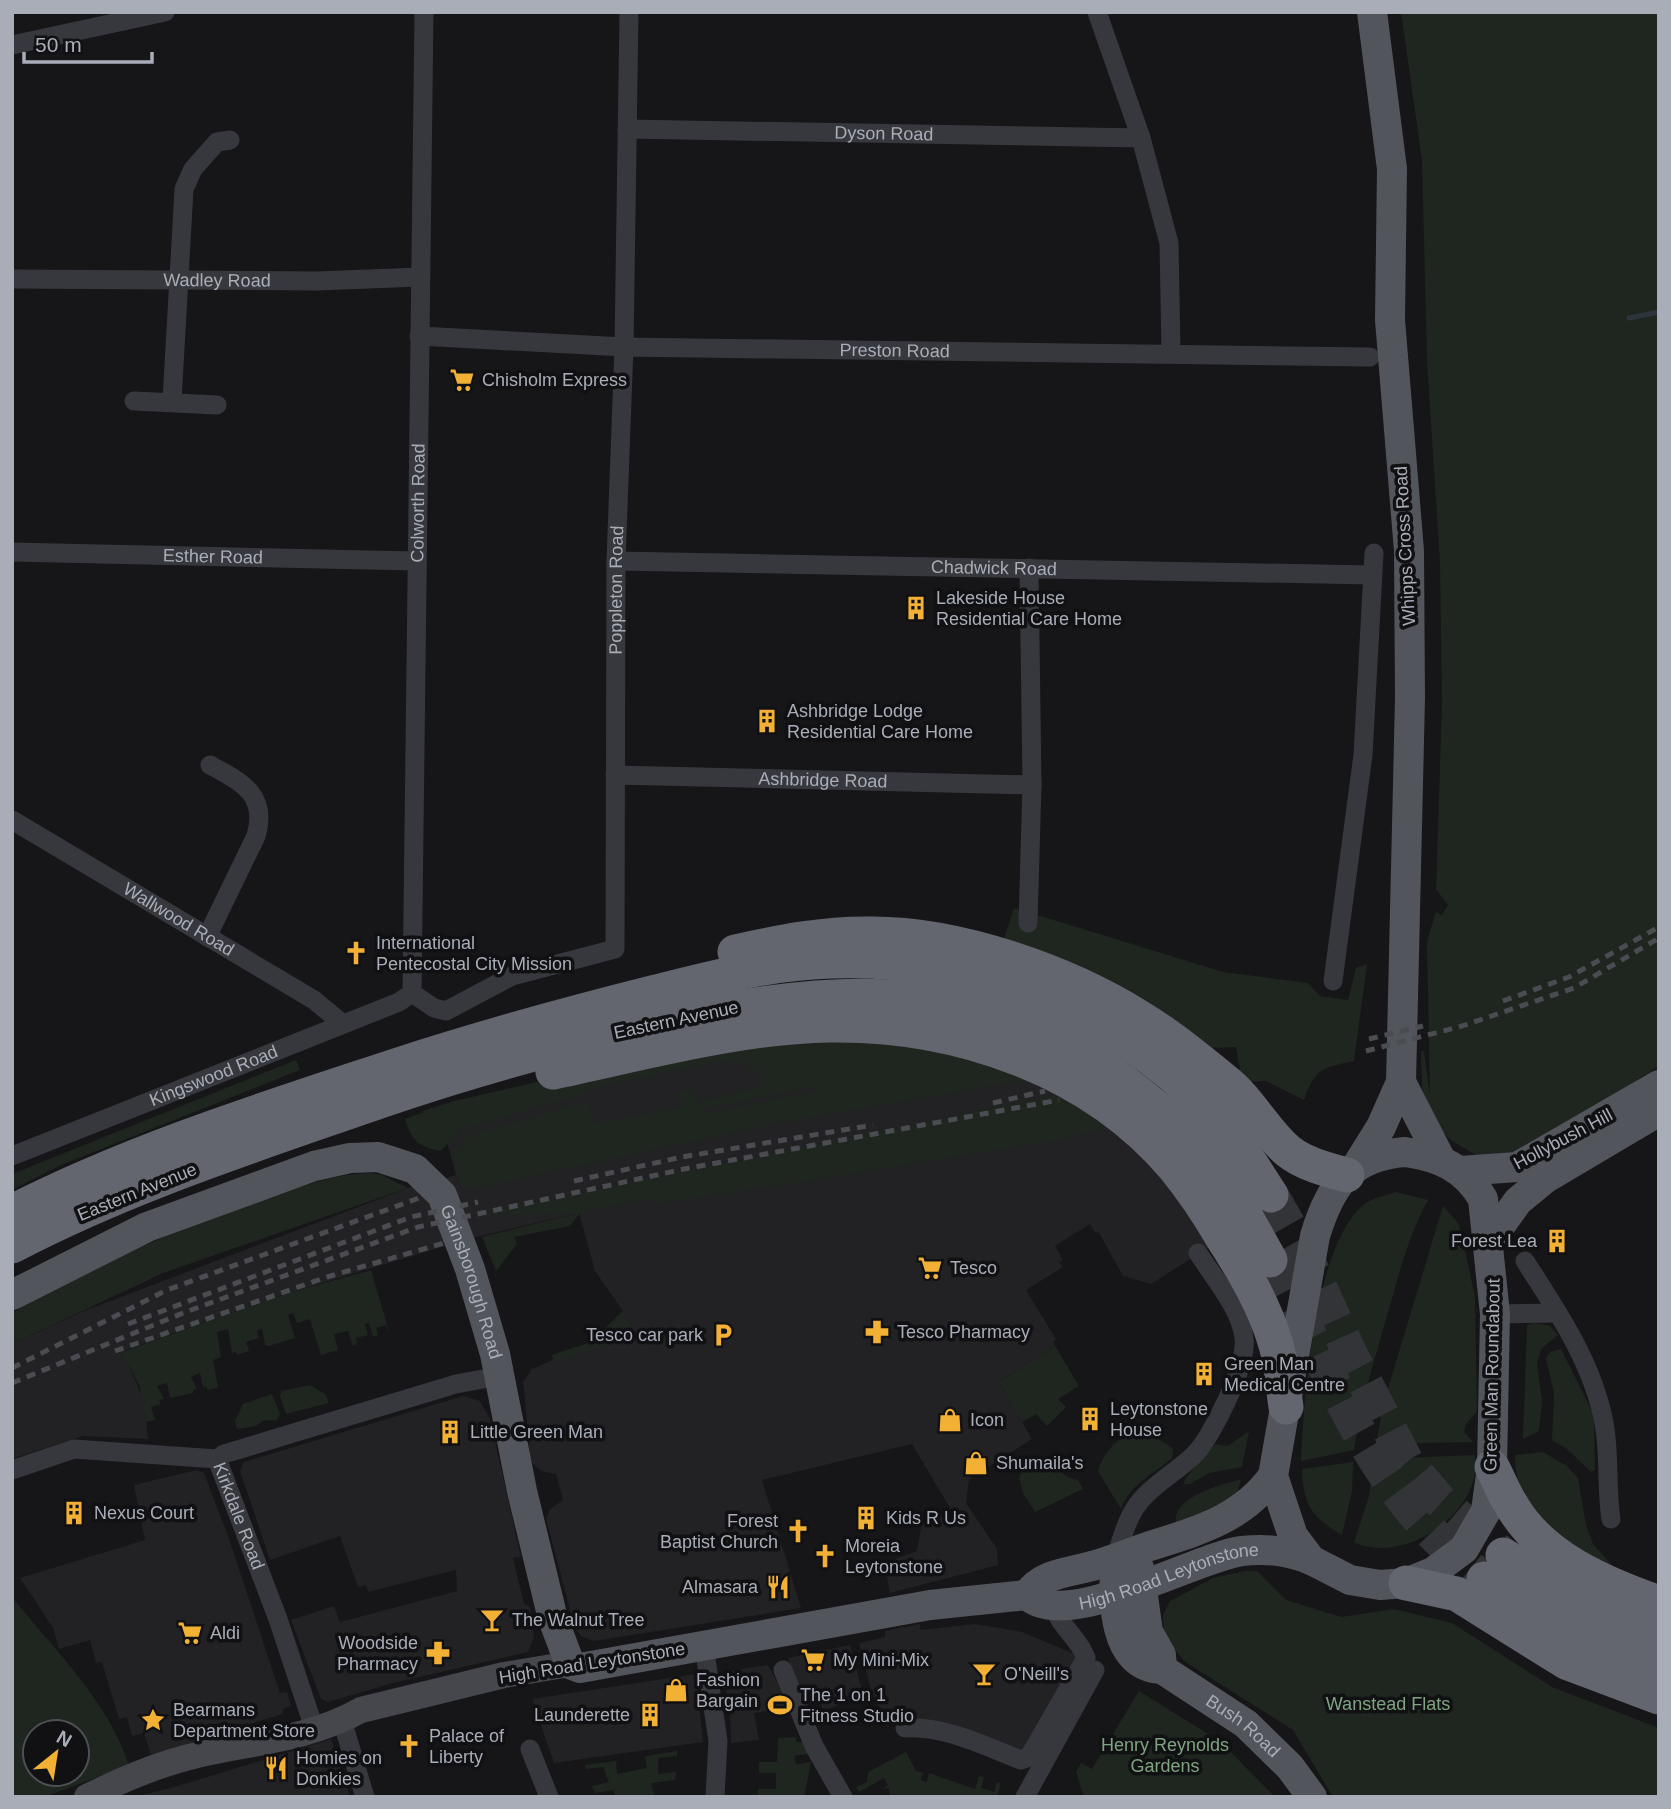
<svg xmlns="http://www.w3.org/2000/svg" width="1671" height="1809" viewBox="0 0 1671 1809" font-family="Arial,sans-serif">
  <rect width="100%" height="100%" fill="#161618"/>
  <!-- built -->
  <g fill="#222225">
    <polygon points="708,1047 973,1055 1091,1111 1165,1177 1214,1244 1151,1284 1123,1276 1098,1231 1095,1233 1090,1224 1055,1246 1063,1260 1059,1262 1063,1267 1026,1290 1056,1339 1053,1342 1055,1346 999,1382 1032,1439 969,1479 966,1503 997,1549 998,1565 890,1593 887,1576 890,1561 917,1551 922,1522 950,1508 912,1444 762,1480 801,1608 594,1641 581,1636 575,1628 546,1519 550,1509 563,1500 556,1474 541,1471 531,1462 523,1382 532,1369 553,1360 552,1355 592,1342 623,1311 595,1271 579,1213 476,1237 285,1294 123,1351 144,1401 148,1439 83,1436 12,1459 12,1344 84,1311 408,1188 456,1175 443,1127 422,1111 454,1101"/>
    <polygon points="463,1396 480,1401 490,1419 521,1557 513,1558 524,1604 530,1607 534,1638 528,1652 389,1684 328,1702 321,1699 291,1620 334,1606 340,1622 457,1591 456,1570 368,1592 366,1585 358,1587 340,1536 270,1560 240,1471 244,1462"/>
    <polygon points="196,1470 204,1473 228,1536 280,1693 287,1692 291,1706 284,1708 282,1714 151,1755 144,1733 132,1736 127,1717 119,1719 102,1662 96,1663 90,1640 59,1649 53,1628 20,1578 145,1540 134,1485"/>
    <polygon points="920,1624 920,1630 975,1624 1022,1632 1077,1655 1024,1753 905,1720 886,1726 871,1690 859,1643 885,1637 885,1631"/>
    <polygon points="850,1645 863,1694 824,1711 815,1694 802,1700 788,1658"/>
    <polygon points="768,1665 791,1707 754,1713 759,1740 731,1743 730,1712 723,1672"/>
    <polygon points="696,1674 703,1742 554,1763 532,1699"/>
    <polygon points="331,1739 350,1797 134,1797 178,1786"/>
  </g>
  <!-- green -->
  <g fill="#1e261f" fill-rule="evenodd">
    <polygon points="1401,12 1659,12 1659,1066 1528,1151 1481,1158 1452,1141 1441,1130 1426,1105 1422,1088 1421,1051 1424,1051 1430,1096 1427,941 1436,912 1442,915 1448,905 1436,889 1442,704 1440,563 1427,360 1422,160"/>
    <path d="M1014 908 1223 972 1308 983 1320 996 1348 1000 1356 968 1367 964 1354 1061C1322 1068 1315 1068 1304 1100L1266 1081 1242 1082 1236 1047 1210 1048 1002 945Z"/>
    <path d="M865 1032 1035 1078 754 1128 478 1188 461 1187 453 1153 465 1145 462 1141 473 1134 577 1104 588 1103 594 1123 681 1107 677 1091 690 1090 702 1108 701 1101 761 1087 760 1070H749L747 1063 713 1062 587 1090V1093L464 1129 440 1151C419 1147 411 1140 405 1119L454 1101 550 1079ZM820 1086 815 1091 703 1113V1109Z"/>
    <polygon points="296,1060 300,1070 61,1165 12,1190 12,1174"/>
    <polygon points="1064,1093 1112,1127 1053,1141 662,1204 643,1199 580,1213 570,1226 514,1237 517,1244 496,1271 482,1237 575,1214 475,1215 516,1203 535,1203"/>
    <path d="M369 1173 382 1175 408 1188 163 1273 12 1344V1313C92 1266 178 1228 266 1198 300 1187 333 1174 369 1173Z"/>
    <path d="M1396 1192 1428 1200C1407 1238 1397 1282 1385 1323 1373 1365 1360 1407 1354 1450L1301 1461C1304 1400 1314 1241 1366 1203 1373 1198 1387 1195 1396 1192Z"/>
    <polygon points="1443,1206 1458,1223 1461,1232 1475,1297 1477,1411 1466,1424 1464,1432 1473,1442 1376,1444 1383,1405"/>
    <polygon points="371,1270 390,1335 386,1325 376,1328 378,1335 373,1337 369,1323 365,1324 368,1335 356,1338 357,1344 353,1346 348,1331 334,1334 338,1350 321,1355 310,1319 297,1323 293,1313 288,1315 295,1338 269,1346 265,1345 262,1329 257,1331 259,1338 246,1342 249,1351 237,1355 236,1352 232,1353 228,1329 217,1332 221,1357 213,1360 218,1387 208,1390 206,1386 203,1387 200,1373 191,1377 197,1389 193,1390 193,1393 170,1398 167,1383 157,1386 164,1399 159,1400 161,1404 151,1407 155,1420 146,1422 140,1387 122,1352 285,1294"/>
    <polygon points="623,1311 634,1333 630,1338 555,1362 552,1355 591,1342"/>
    <polygon points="1535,1323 1550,1326 1558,1335 1542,1348 1537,1363 1542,1401 1539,1431 1523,1439 1527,1325"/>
    <polygon points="1055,1346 1079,1386 1058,1399 1066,1407 1047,1426 1036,1414 1022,1422 999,1382"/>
    <polygon points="1561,1349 1594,1415 1595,1470 1591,1472 1567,1449 1552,1440 1554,1393 1546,1358 1550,1352"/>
    <polygon points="310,1385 325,1394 329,1403 286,1414 280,1396 281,1391"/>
    <polygon points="272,1394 280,1414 277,1420 263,1421 256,1426 237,1429 235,1421 243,1404"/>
    <polygon points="1249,1431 1242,1467 1209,1473 1190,1484 1184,1484 1185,1479 1215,1444 1228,1446"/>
    <path d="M1133 1432C1148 1433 1161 1439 1173 1449L1172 1458C1153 1475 1130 1484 1121 1509L1098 1471C1103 1454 1116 1438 1133 1432Z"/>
    <path d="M1543 1452 1567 1466 1578 1478 1586 1525 1593 1544 1616 1570C1564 1543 1516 1523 1515 1455Z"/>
    <path d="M1475 1455C1484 1513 1403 1566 1354 1542L1369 1496 1374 1459Z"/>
    <path d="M1038 1458C1053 1462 1060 1477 1078 1480L1083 1489 1035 1512 1023 1493 1019 1477 1029 1460Z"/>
    <path d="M1353 1462 1352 1491 1342 1535C1311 1517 1303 1504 1302 1469Z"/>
    <path d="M1241 1479 1236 1498 1177 1528C1167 1497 1219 1486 1241 1479Z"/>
    <polygon points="1245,1571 1257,1571 1286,1600 1341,1617 1394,1609 1452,1623 1552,1687 1659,1728 1659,1797 1333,1797 1293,1730 1184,1661 1164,1635 1163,1615 1170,1601 1213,1578"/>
    <path d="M12 1597C55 1651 107 1699 129 1765L45 1797H12ZM35 1732H77V1774H35Z"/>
    <polygon points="1139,1691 1221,1742 1275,1797 1084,1797 1076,1772 1081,1763 1092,1769"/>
    <polygon points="796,1737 796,1742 804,1742 808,1754 794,1756 796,1764 811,1762 804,1797 758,1797 758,1789 776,1789 776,1773 759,1773 759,1762 777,1762 778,1738"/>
    <polygon points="677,1751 677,1756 658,1758 658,1774 676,1772 675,1780 651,1783 655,1797 616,1797 613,1790 595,1793 592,1786 609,1782 603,1767 586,1769 585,1765 616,1761 617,1774 647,1768 645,1756"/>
    <polygon points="906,1752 916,1771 923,1772 921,1780 927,1782 929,1773 975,1789 979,1776 984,1777 981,1788 994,1792 997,1782 1001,1783 997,1797 890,1797 889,1788 882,1789 888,1785 884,1778 859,1792 856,1787 867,1782 868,1772"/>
  </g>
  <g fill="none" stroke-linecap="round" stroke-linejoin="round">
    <!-- stream -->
    <polyline stroke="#2c353c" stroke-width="5" points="1629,318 1659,312"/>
    <!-- highway-tunnel -->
    <g stroke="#333438" stroke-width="35" stroke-dasharray="35 18" stroke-linecap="butt">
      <polyline points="1271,1195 1302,1249 1351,1356 1406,1461 1440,1501 1503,1555"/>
      <path d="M1270 1260C1339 1381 1367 1491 1484 1579"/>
    </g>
    <!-- street -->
    <g stroke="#37383d" stroke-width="19">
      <polyline points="1097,12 1141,138 1169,243 1171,352"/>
      <polyline points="12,45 165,12"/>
      <path id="s1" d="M627 129 1141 138"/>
      <path id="s2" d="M12 279 317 281 420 277"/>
      <path id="s3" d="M419 336 624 347 1370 357"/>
      <polyline points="134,401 217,405"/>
      <polyline points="172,401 184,189 193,169 217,142 230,140"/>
      <path id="s4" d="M12 552 415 561"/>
      <path id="s5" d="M616 561 1372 575"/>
      <path id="s6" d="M615 775 1032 785"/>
      <path id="s7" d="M12 820 314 1000 343 1024"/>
      <polyline points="1028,923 1032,785 1029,568"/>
      <path d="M207 937 256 836C268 795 242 782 210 765"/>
      <polyline points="1333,981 1363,755 1374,553"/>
      <path id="s8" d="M412 993 434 1008 446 1011 512 976 615 949 616 561 624 347 629 12"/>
      <path id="s9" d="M412 993 424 12"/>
      <path id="s10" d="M12 1156 399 1002 412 993"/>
      <path d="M1525 1261C1557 1311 1593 1363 1604 1423 1610 1454 1606 1488 1611 1519"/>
      <polyline points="1495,1314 1558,1313"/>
      <polyline points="217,1459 224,1454 456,1384 499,1376"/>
      <path id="s11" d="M217 1459 278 1619 315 1731"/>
      <polyline points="12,1470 74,1449 217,1459"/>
      <path d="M1115 1559C1122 1539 1127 1516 1141 1500 1156 1482 1178 1471 1194 1455 1212 1437 1248 1364 1244 1338 1241 1309 1214 1278 1198 1253"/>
      <polyline points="704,1646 718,1741 715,1797"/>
      <polyline points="783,1670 814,1746 843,1797"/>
      <polyline points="342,1720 365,1797"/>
      <path d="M905 1728C946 1726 984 1746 1021 1760L1029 1757 1086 1658C1079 1638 1060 1627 1053 1606"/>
      <polyline points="530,1749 549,1797"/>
      <polyline points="1025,1797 1095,1670"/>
    </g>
    <!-- secondary -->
    <path stroke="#45474d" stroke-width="26" d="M87 1797C121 1780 159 1764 197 1755 254 1742 309 1739 361 1710L504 1675 570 1664"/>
    <!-- primary -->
    <g stroke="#53555c" stroke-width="30">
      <polyline points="1401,1082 1441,1160"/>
      <path d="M1405 1152C1440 1157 1465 1168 1483 1199L1495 1314 1492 1467 1486 1511 1464 1549 1433 1572 1406 1583 1380 1585 1350 1580 1311 1560 1293 1536 1273 1476 1315 1236C1330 1186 1350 1156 1405 1152Z"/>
      <polyline points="1358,1164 1381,1127 1401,1082 1410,698 1409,551 1390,320 1392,169 1372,12"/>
      <polyline points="1460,1171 1517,1167 1659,1085"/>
      <polyline points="1490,1240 1518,1201 1546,1178 1659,1111"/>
      <path id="s12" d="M12 1295 147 1227 314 1166 350 1158 378 1157 415 1169 442 1195 470 1269 495 1354 522 1491 553 1619 570 1664 580 1668 930 1605 1027 1595C1065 1633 1195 1557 1242 1551 1267 1548 1289 1551 1311 1560"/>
      <path id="s13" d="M1115 1559C1114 1595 1110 1667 1162 1669L1246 1724 1290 1767 1312 1797"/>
      <polyline points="1139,1568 1148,1632 1161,1655 1162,1669"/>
      <path d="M1027 1595C1041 1574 1065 1573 1088 1567 1109 1562 1129 1553 1150 1546 1198 1531 1242 1519 1273 1476"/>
    </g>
    <!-- highway -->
    <g stroke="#63666e" stroke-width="35">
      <path d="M735 952C780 942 825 933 872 934 958 934 1065 971 1139 1017 1169 1035 1197 1058 1224 1080 1250 1100 1264 1131 1288 1151 1304 1164 1328 1170 1347 1175"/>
      <path d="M553 1072C644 1053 736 1027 829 1025 956 1023 1090 1068 1174 1167 1192 1189 1208 1213 1222 1237 1244 1271 1265 1306 1276 1345 1282 1365 1283 1387 1286 1407"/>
      <path d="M12 1212C134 1150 265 1109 395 1066 481 1038 568 1014 656 992 713 978 773 962 833 961 978 956 1135 1017 1228 1132 1244 1151 1257 1174 1271 1195"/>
      <path d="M12 1246C128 1185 257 1144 380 1101 465 1072 550 1048 638 1028 813 988 970 967 1124 1082 1152 1104 1180 1125 1203 1152 1230 1185 1249 1223 1270 1260"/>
      <path d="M1492 1467C1499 1480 1504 1494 1512 1506 1542 1558 1605 1584 1659 1603"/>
      <polyline points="1503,1555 1586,1605 1659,1635"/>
      <polyline points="1484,1579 1575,1638 1659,1671"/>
      <polyline points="1406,1583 1457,1594 1566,1662 1659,1697"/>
    </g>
    <!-- rail -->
    <g stroke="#4a4c52" stroke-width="5" stroke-dasharray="9 7" stroke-linecap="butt">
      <polyline points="1503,1001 1569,977 1659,927"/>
      <polyline points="1369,1039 1423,1026"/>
      <polyline points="1366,1051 1462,1026 1574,988 1659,938"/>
      <polyline points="993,1103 1045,1091"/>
      <polyline points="574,1181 682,1157 873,1125"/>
      <polyline points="128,1324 411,1217 478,1202"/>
      <polyline points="115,1351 327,1277 444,1243"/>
      <polyline points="12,1368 167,1290 419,1198"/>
      <polyline points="12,1383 183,1313 418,1227 684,1169 1059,1100"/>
    </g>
  </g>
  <!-- icons -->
  <defs>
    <g id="supermarket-bare" transform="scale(1.89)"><path d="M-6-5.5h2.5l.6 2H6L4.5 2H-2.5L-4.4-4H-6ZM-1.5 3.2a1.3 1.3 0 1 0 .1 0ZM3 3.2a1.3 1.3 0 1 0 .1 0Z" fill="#f2b134" stroke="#111113" stroke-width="2.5" paint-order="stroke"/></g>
    <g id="building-bare" transform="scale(1.89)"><path d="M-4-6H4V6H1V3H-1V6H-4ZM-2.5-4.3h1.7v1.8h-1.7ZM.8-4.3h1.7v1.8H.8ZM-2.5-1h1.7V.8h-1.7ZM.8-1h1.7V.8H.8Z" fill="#f2b134" stroke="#111113" stroke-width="2.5" paint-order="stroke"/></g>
    <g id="church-bare" transform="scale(1.89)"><path d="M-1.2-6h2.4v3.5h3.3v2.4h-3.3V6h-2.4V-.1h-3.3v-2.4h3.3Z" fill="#f2b134" stroke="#111113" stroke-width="2.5" paint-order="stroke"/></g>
    <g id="pharmacy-bare" transform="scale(1.89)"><path d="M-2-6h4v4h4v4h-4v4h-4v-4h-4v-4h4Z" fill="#f2b134" stroke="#111113" stroke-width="2.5" paint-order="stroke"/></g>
    <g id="parking-bare" transform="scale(1.89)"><path d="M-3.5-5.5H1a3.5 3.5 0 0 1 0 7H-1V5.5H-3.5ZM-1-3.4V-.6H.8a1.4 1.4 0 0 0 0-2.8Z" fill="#f2b134" stroke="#111113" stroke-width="2.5" paint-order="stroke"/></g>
    <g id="shop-bare" transform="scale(1.89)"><path d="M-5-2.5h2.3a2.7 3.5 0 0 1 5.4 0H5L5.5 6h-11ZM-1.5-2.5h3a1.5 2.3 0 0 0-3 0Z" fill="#f2b134" stroke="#111113" stroke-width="2.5" paint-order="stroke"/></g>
    <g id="restaurant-bare" transform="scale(1.89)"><path d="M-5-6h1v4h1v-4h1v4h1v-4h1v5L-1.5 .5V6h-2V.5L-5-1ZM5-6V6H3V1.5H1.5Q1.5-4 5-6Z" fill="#f2b134" stroke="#111113" stroke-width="2.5" paint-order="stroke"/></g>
    <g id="bar-bare" transform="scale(1.89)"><path d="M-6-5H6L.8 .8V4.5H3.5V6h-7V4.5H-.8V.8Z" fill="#f2b134" stroke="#111113" stroke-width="2.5" paint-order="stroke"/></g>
    <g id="stadium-bare" transform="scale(1.89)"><path d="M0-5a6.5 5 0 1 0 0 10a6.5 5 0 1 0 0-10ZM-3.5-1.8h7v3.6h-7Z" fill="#f2b134" stroke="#111113" stroke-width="2.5" paint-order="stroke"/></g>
    <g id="sight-bare" transform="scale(1.89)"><path d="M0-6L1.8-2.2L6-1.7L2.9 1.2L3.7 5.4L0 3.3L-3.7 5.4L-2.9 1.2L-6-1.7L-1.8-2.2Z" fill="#f2b134" stroke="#111113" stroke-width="2.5" paint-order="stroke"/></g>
  </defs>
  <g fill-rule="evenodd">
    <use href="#supermarket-bare" x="462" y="380"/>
    <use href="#building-bare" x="916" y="608"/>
    <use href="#building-bare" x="767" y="721"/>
    <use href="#church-bare" x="356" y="953"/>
    <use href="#building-bare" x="1557" y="1241"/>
    <use href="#supermarket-bare" x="930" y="1268"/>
    <use href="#pharmacy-bare" x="877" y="1332"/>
    <use href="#parking-bare" x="723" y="1335"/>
    <use href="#building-bare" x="1204" y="1374"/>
    <use href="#building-bare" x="1090" y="1419"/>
    <use href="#shop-bare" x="950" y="1420"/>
    <use href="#building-bare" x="450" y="1432"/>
    <use href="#shop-bare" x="976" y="1463"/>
    <use href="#building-bare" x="74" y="1513"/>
    <use href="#building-bare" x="866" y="1518"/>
    <use href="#church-bare" x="798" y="1531"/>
    <use href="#church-bare" x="825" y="1556"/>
    <use href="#restaurant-bare" x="778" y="1587"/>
    <use href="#bar-bare" x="492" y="1620"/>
    <use href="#supermarket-bare" x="190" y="1633"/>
    <use href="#pharmacy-bare" x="438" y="1653"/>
    <use href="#supermarket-bare" x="813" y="1660"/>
    <use href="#bar-bare" x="984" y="1674"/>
    <use href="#shop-bare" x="676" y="1690"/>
    <use href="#stadium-bare" x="780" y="1705"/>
    <use href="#building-bare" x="650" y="1715"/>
    <use href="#sight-bare" x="153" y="1720"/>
    <use href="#church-bare" x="409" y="1746"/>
    <use href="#restaurant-bare" x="276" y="1768"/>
  </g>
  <g text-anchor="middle" stroke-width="7" stroke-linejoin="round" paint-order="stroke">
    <!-- street labels -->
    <g font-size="18" fill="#a8adb8" stroke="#111113">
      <text dy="6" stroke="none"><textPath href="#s1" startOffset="257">Dyson Road</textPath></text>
      <text dy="6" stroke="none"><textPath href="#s2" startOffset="205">Wadley Road</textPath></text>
      <text dy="6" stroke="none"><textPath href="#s3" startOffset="476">Preston Road</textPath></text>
      <text dy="6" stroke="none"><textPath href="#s9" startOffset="490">Colworth Road</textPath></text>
      <text transform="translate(1405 546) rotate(-93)" y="6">Whipps Cross Road</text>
      <text dy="6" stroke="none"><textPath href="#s4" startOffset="201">Esther Road</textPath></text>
      <text dy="6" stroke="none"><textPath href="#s5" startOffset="378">Chadwick Road</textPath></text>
      <text dy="6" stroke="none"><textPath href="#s8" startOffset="579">Poppleton Road</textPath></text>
      <text dy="6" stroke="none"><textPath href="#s6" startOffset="208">Ashbridge Road</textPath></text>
      <text dy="6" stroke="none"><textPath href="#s7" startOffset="194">Wallwood Road</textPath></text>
      <text transform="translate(676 1020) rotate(-12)" y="6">Eastern Avenue</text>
      <text dy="6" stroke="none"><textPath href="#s10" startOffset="217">Kingswood Road</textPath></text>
      <text transform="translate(1563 1139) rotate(-28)" y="6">Hollybush Hill</text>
      <text transform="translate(137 1192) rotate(-22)" y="6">Eastern Avenue</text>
      <text dy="6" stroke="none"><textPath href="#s12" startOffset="562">Gainsborough Road</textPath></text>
      <text transform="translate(1492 1375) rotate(-89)" y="6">Green Man Roundabout</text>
      <text dy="6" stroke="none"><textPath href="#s11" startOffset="61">Kirkdale Road</textPath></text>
      <text dy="6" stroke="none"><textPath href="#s12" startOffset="1570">High Road Leytonstone</textPath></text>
      <text transform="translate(592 1663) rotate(-9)" y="6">High Road Leytonstone</text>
      <text dy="6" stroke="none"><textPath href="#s13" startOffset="233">Bush Road</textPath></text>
    </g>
    <!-- poi labels -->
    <g font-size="18" fill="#a8adb8" stroke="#111113" text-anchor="start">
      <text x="482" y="386">Chisholm Express</text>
      <text x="936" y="604">Lakeside House<tspan x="936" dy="21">Residential Care Home</tspan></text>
      <text x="787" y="717">Ashbridge Lodge<tspan x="787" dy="21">Residential Care Home</tspan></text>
      <text x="376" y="949">International<tspan x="376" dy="21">Pentecostal City Mission</tspan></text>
      <text x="1537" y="1247" text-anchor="end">Forest Lea</text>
      <text x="950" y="1274">Tesco</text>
      <text x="897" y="1338">Tesco Pharmacy</text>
      <text x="703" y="1341" text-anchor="end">Tesco car park</text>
      <text x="1224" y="1370">Green Man<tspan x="1224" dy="21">Medical Centre</tspan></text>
      <text x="1110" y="1415">Leytonstone<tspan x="1110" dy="21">House</tspan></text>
      <text x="970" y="1426">Icon</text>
      <text x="470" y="1438">Little Green Man</text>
      <text x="996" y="1469">Shumaila's</text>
      <text x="94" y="1519">Nexus Court</text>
      <text x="886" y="1524">Kids R Us</text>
      <text x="778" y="1527" text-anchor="end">Forest<tspan x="778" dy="21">Baptist Church</tspan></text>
      <text x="845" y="1552">Moreia<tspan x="845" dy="21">Leytonstone</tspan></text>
      <text x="758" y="1593" text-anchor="end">Almasara</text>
      <text x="512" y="1626">The Walnut Tree</text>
      <text x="210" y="1639">Aldi</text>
      <text x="418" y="1649" text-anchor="end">Woodside<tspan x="418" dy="21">Pharmacy</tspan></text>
      <text x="833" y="1666">My Mini-Mix</text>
      <text x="1004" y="1680">O'Neill's</text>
      <text x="696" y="1686">Fashion<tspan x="696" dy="21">Bargain</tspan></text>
      <text x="800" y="1701">The 1 on 1<tspan x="800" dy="21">Fitness Studio</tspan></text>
      <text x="173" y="1716">Bearmans<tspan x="173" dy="21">Department Store</tspan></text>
      <text x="630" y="1721" text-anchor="end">Launderette</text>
      <text x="429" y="1742">Palace of<tspan x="429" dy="21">Liberty</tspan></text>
      <text x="296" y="1764">Homies on<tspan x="296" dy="21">Donkies</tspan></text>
    </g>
    <!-- park labels -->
    <g font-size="18" fill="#7fa381" stroke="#111113">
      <text x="1388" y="1710">Wanstead Flats</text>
      <text x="1165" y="1751">Henry Reynolds<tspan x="1165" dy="21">Gardens</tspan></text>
    </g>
  </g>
  <!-- border -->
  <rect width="1671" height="1809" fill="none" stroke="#a8adb8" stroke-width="28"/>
  <!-- north arrow -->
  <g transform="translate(56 1753) rotate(30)"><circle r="33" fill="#111113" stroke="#4d4f55" stroke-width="2"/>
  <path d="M0-5L12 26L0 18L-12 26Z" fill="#f2b134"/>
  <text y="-10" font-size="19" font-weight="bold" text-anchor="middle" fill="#a8adb8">N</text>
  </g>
  <!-- scale -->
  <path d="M24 52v10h128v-10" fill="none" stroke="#a8adb8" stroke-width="3.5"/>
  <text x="35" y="52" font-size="21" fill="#a8adb8" stroke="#111113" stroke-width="5" paint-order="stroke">50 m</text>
</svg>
